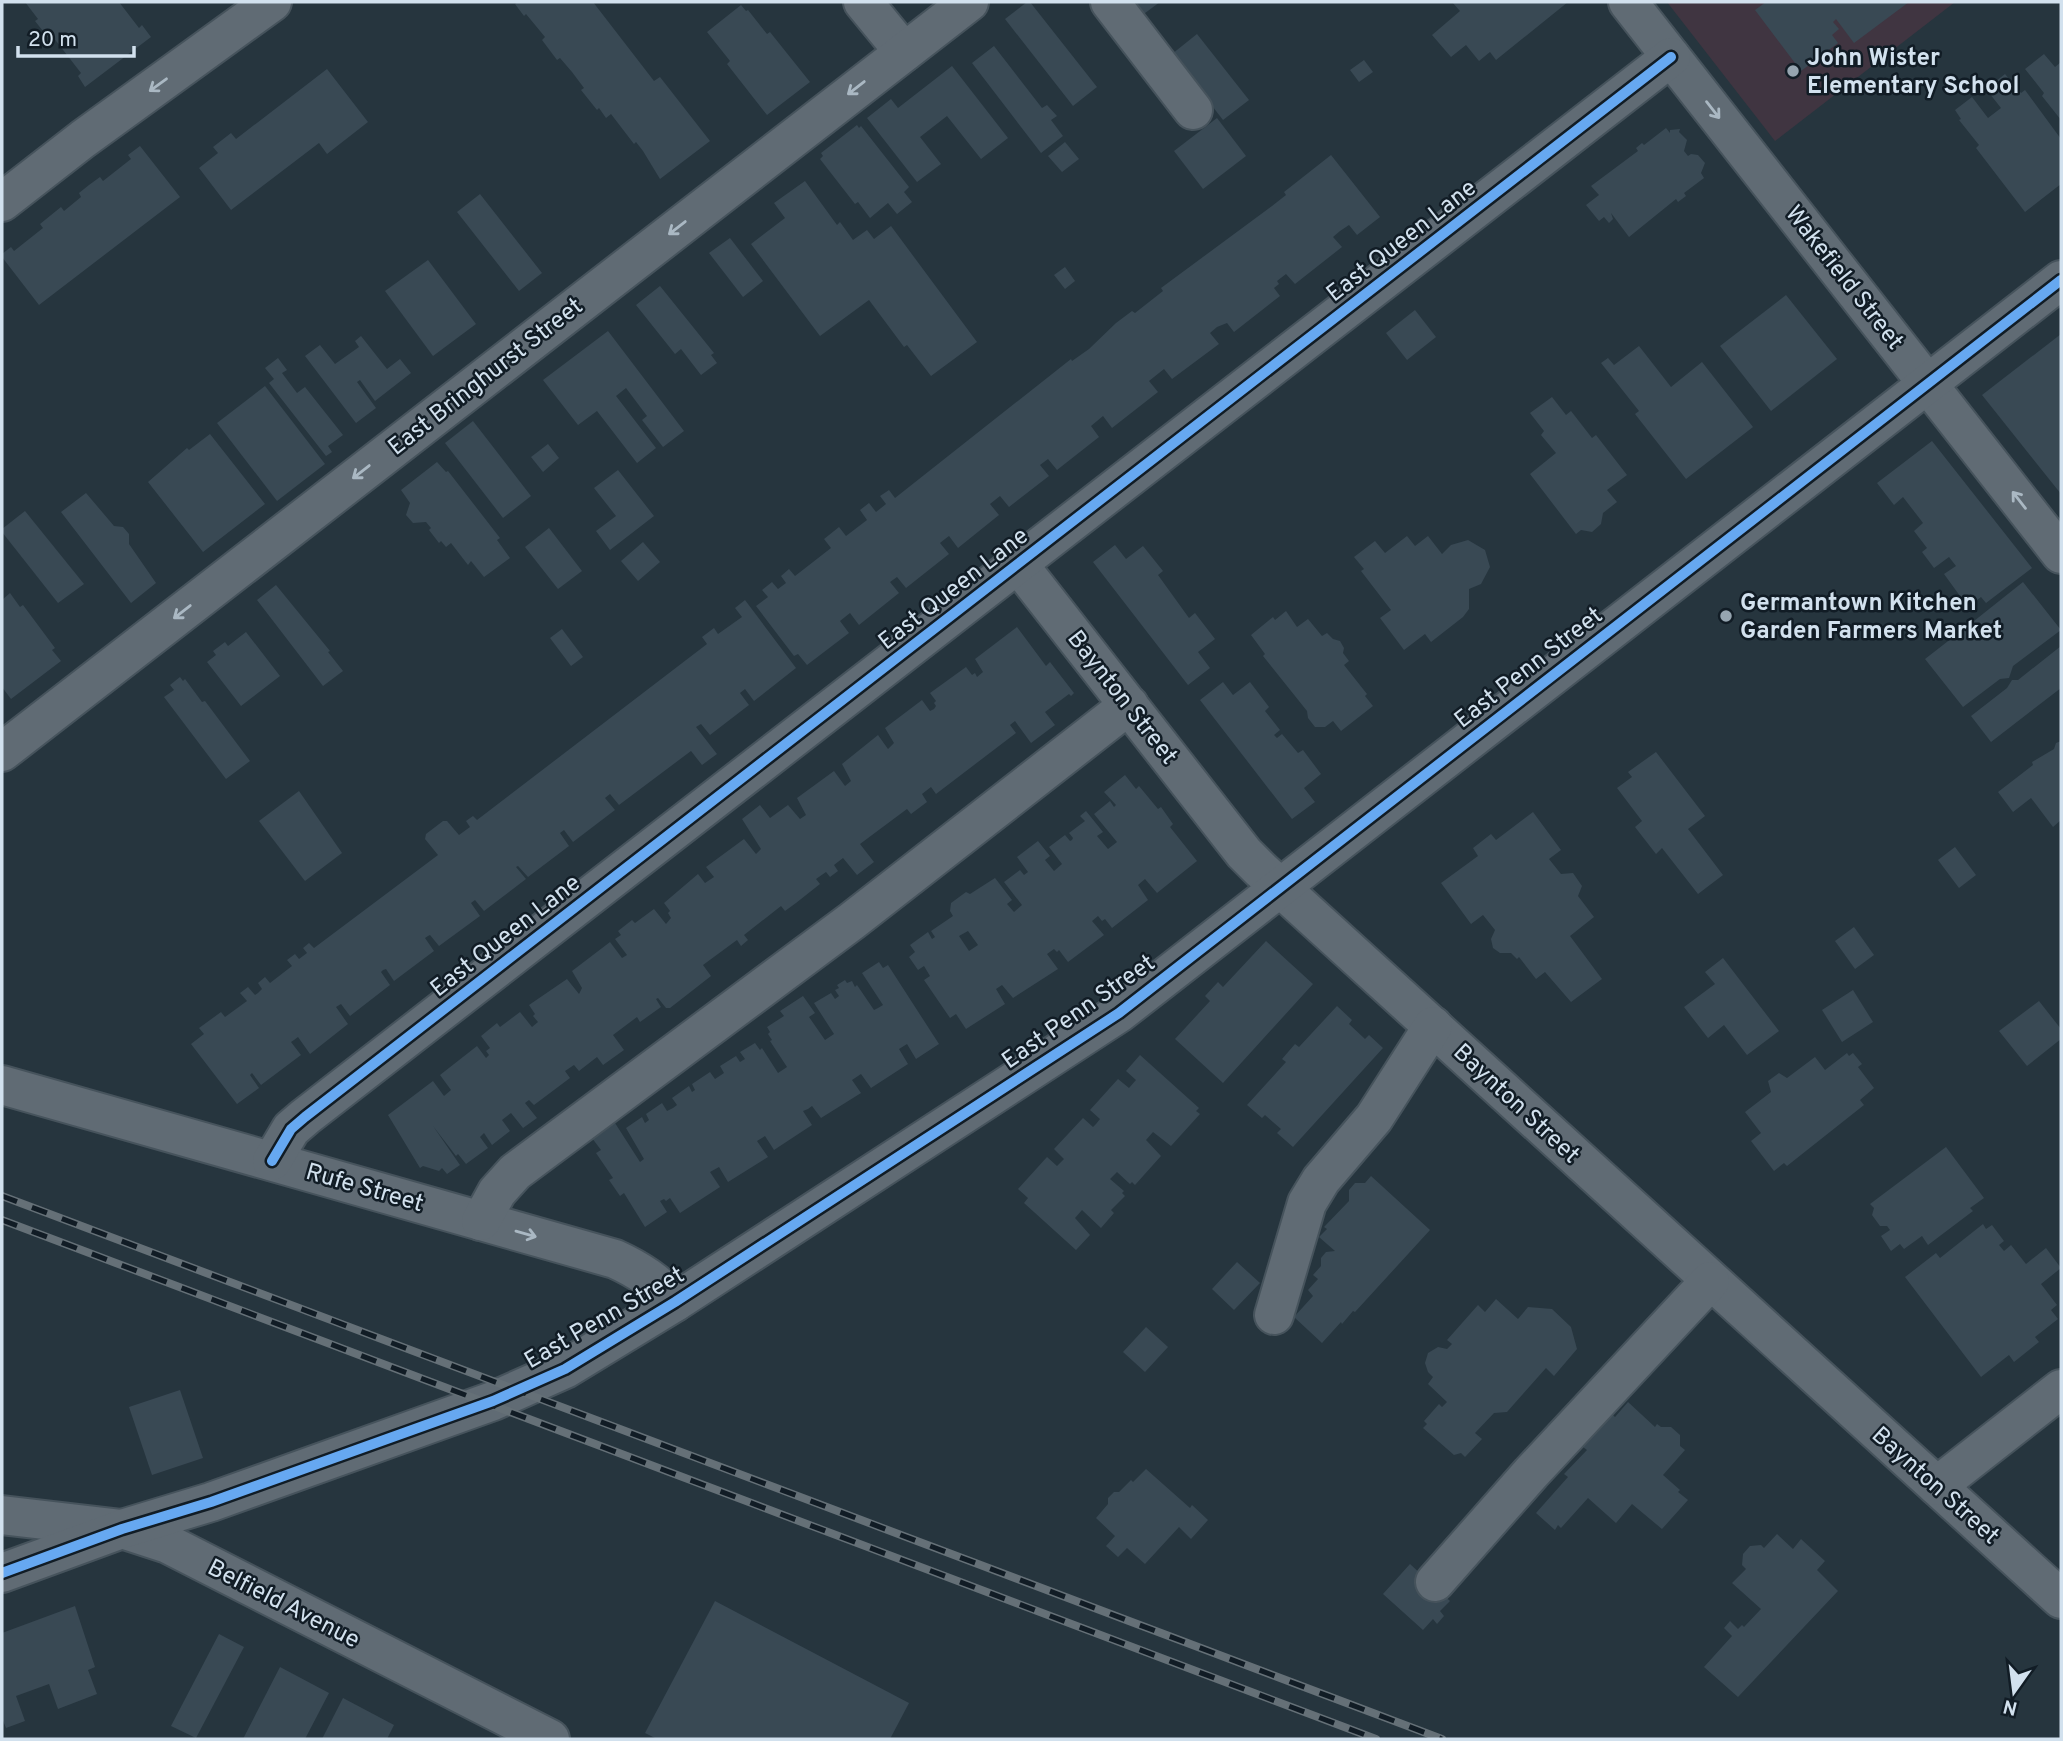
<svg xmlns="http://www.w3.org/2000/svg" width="2063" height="1741" viewBox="0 0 2063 1741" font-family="Overpass,sans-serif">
  <rect width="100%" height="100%" fill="#26353e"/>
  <!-- education -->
  <polygon fill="#403541" points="1667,2 1955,2 1775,141"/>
  <!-- building -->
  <g fill="#394954" fill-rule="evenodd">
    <polygon points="25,2 119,2 139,28 142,25 151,37 85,87 78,76 81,73 53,37 50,40 35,21 38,19"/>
    <polygon points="518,2 593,2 654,81 660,77 710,141 660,179 643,151 636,142 634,144 611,114 606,118 599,108 597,110 581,90 584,88 572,72 560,58 557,60 542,40 545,37 526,14 524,16 515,4"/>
    <polygon points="1027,2 1030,2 1097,87 1073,106 1005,19"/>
    <polygon points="1131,2 1160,2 1141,16"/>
    <polygon points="1452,2 1568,2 1496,60 1490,52 1479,61 1466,45 1451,57 1432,35 1460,11"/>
    <polygon points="1766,2 1909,2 1854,43 1836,19 1833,22 1839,29 1832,35 1838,43 1801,71 1755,10"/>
    <polygon points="741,5 746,11 748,10 767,34 770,32 810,82 767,115 727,64 730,61 707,32"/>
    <polygon points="1197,34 1249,100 1223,120 1172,54"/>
    <polygon points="994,46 1042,108 1047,105 1057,116 1051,120 1063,136 1041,153 972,63"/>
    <polygon points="2044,54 2055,67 2061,62 2061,120 2042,96 2044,93 2025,69"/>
    <polygon points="1364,60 1373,72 1359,82 1350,70"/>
    <polygon points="952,66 1008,138 981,159 947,116 920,137 941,164 917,182 867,118 891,99 898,108"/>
    <polygon points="327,69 368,122 327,154 319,143 231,210 199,168 218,153 213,147 231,133 236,139"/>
    <polygon points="2005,74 2021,93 2025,90 2061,139 2061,184 2025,212 1976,148 1979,145 1959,120 1961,119 1955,110 1972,97 1988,118 2001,108 1986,89"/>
    <polygon points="1217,118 1246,156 1203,189 1174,151"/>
    <polygon points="857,125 859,128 861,126 909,187 904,192 912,202 897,214 888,203 870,218 858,202 855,204 820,159 823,156 821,153"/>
    <polygon points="1666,128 1670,133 1670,130 1680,129 1679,132 1687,140 1684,151 1688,156 1691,154 1698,155 1705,163 1701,173 1704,178 1684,193 1686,196 1678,202 1676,199 1629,237 1611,213 1613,219 1609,223 1604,217 1599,221 1586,205 1599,195 1591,186 1638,151 1636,148 1642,143 1644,145"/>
    <polygon points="1065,142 1079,159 1062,172 1048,156"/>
    <polygon points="140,146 180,197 39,305 2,257 2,254 11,247 14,251 43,228 40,224 61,207 64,211 81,197 79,193 89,185 100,177 103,181 131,159 128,155"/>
    <polygon points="1331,155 1380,217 1357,235 1349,225 1340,231 1333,237 1342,247 1295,284 1286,274 1277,281 1279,284 1274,288 1280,296 1234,332 1227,323 1217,327 1210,333 1219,344 1172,379 1164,369 1149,381 1158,392 1112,428 1103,416 1091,426 1099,437 1057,470 1048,459 1040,465 1049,476 1009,507 1000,496 990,504 999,515 958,548 949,536 945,539 940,543 949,554 906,588 897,577 890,582 899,593 859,625 850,613 840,621 849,633 807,665 798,654 794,656 756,606 768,597 762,590 772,582 778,589 786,583 781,576 789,569 795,576 831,548 824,539 839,527 846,536 867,520 860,510 869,503 876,512 886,504 880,496 889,490 895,498 1071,359 1072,361 1089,349 1116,323 1132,311 1135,313 1163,291 1161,288 1272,206 1286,195 1284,192"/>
    <polygon points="805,181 837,225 840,222 853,240 867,230 874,239 891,226 977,342 931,376 907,345 904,347 869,300 820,336 751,244 785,218 774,203"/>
    <polygon points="480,194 542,273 519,291 457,212"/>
    <polygon points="730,238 763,281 743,297 709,253"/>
    <polygon points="428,260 476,324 433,356 385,291"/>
    <polygon points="1065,267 1075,281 1065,289 1054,275"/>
    <polygon points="660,286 714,353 711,355 717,363 701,375 681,349 675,354 636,305"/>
    <polygon points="1786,295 1837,359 1771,411 1720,346"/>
    <polygon points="1415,310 1436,337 1407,360 1386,333"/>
    <polygon points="608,331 684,431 663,447 642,420 647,416 626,388 616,396 656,448 637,463 597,411 578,425 543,380"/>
    <polygon points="2061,334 2061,494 1982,395"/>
    <polygon points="361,336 387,369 400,359 411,373 375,401 360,380 357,382 376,408 356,423 305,356 320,345 335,364 359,347 355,341"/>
    <polygon points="1639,346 1671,387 1702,362 1753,427 1686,479 1635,414 1639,411 1601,363 1608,358 1614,365"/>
    <polygon points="278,358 287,370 282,373 297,393 305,387 343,435 328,446 332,452 326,456 269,383 274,379 265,368"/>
    <polygon points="265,386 325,464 277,501 217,423"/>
    <polygon points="1552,397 1566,415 1571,411 1592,438 1596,435 1627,475 1607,490 1617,502 1603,513 1601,524 1592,532 1581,530 1576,534 1530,474 1556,453 1541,435 1544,431 1530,413"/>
    <polygon points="473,421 531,496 503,518 445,443"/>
    <polygon points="210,434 265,504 203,552 148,482 187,448 189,450"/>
    <polygon points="1932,441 2032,568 1986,603 1981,597 1968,607 1944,574 1956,566 1949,557 1934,568 1922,552 1927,548 1914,531 1923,523 1920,519 1903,497 1894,505 1877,483"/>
    <polygon points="548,444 559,458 543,472 531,457"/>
    <polygon points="437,462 446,472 448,471 500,538 497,540 510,558 484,577 471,561 468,565 451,543 446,547 441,541 439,543 429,530 431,528 426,522 413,523 406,515 410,503 401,490"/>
    <polygon points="618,470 654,516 610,550 596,531 616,516 594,488"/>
    <polygon points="86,493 114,526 123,527 129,534 129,544 156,583 131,603 61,512"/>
    <polygon points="25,511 84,584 58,603 2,532 2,529"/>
    <polygon points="549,528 582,571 558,589 525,547"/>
    <polygon points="1407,536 1415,546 1428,536 1442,554 1451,545 1468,540 1485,550 1490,567 1481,584 1469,589 1469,609 1463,617 1431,642 1425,634 1404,650 1380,618 1391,610 1361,571 1364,569 1354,557 1375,541 1385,553"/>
    <polygon points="643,542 660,562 638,581 621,561"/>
    <polygon points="1115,545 1126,559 1143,546 1163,571 1158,575 1189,618 1195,613 1215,639 1198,652 1210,668 1188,685 1093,562"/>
    <polygon points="2023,582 2061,630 2013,666 2009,678 2000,679 1963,707 1925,659 1961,631 1967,621 1974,621"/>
    <polygon points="276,585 330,651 328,652 343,671 323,686 257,600"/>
    <polygon points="10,593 20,607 23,605 55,648 52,650 61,661 11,699 2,687 2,600"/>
    <polygon points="745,600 796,668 754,701 745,689 740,693 749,705 710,735 701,724 696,727 717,754 702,765 691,751 619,805 610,794 605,798 615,810 573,842 564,830 560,833 569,846 528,877 518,866 516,867 526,879 484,911 475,900 471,903 480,916 439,946 430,935 428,936 425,938 434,951 394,981 386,969 383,970 381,972 390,985 350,1016 341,1004 336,1007 348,1024 310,1054 298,1037 294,1040 291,1042 301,1055 261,1085 252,1073 250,1075 259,1088 237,1104 191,1044 204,1034 199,1028 221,1012 225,1017 247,1001 240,993 248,987 255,995 258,993 262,989 258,983 265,977 270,983 292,966 287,960 295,954 299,959 307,953 303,948 309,943 314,948 438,855 425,839 426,834 443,821 447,821 459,835 470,827 466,821 473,816 477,820 707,644 702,637 714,628 718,634 742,617 735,608"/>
    <polygon points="1286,611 1297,627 1308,619 1322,636 1327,633 1333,639 1340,641 1344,648 1343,653 1349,661 1344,665 1367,694 1365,696 1373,706 1341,731 1333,721 1325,727 1315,727 1308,718 1307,711 1263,656 1265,654 1251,635 1273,617 1275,620"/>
    <polygon points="1017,627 1046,666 1050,662 1074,693 1071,696 1069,694 1045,712 1055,725 1031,743 1015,721 1010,725 1016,733 936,794 931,787 922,794 927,802 911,814 907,809 860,844 874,862 857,875 843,858 834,865 838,871 830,877 826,872 816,879 820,884 796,903 785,911 781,906 744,935 748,940 741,946 737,940 703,965 711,976 688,994 670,1008 666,1008 658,998 656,999 661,1007 640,1022 637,1017 613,1035 624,1050 603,1065 597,1057 579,1071 574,1065 565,1071 570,1078 534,1105 529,1100 525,1103 537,1118 523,1128 511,1113 502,1120 510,1131 492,1145 484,1133 480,1137 488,1148 466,1164 458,1154 456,1156 433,1126 460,1165 447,1174 442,1168 439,1171 423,1166 420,1168 388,1115 433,1081 444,1096 451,1090 440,1075 477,1046 486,1058 489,1055 486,1051 490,1048 481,1036 497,1023 500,1027 520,1012 532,1027 538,1022 533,1016 535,1014 529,1005 567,979 579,994 582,988 572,971 610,942 622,958 627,955 615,939 621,935 618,931 632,920 635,923 654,909 666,924 671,918 668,913 670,911 664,903 698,874 705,883 714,877 706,867 744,839 756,854 761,849 742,819 760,805 770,818 788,805 800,819 806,815 797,798 834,771 845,786 851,781 842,764 878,735 888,749 894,743 885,728 922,700 930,711 934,709 936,706 934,703 936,701 930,693 966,667 972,675 975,673 977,677 983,672 975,659"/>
    <polygon points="562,629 583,657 571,666 550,638"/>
    <polygon points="246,632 280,676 241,706 207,662 216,655 213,651 225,642 228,646"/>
    <polygon points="2061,646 2061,688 1991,742 1971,716 2007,688 2012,680 2018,680"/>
    <polygon points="180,677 183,681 185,679 202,702 205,701 250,761 226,779 164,697 174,690 170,685"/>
    <polygon points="1223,682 1233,695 1250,682 1269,707 1265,711 1280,730 1274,735 1277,738 1282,734 1298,753 1303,750 1321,774 1304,788 1315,802 1292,819 1200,700"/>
    <polygon points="2061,741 2061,820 2053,827 2031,798 2013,812 1998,792 2033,765 2032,762 2054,749 2056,743"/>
    <polygon points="1656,752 1705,816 1688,829 1723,875 1698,894 1662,848 1656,854 1635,827 1642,821 1617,788 1632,777 1628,772"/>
    <path d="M1125 775 1136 789 1139 786 1158 809 1161 807 1173 824 1170 827 1197 861 1157 893 1145 879 1138 885 1148 900 1112 928 1105 919 1102 921 1098 916 1092 921 1104 935 1068 962 1059 950 1057 952 1054 949 1047 954 1058 969 1013 998 1002 985 996 989 1005 1004 966 1029 956 1014 950 1018 924 980 930 976 924 966 918 970 909 957 915 952 910 945 928 932 932 939 935 937 931 931 953 916 950 911 951 903 966 892 970 894 995 878 1012 900 1007 904 1014 912 1022 905 1004 882 1020 870 1024 875 1028 872 1017 857 1038 841 1050 856 1045 860 1054 871 1062 864 1049 847 1065 835 1070 841 1072 840 1073 838 1069 833 1085 821 1080 816 1086 811 1103 832 1097 836 1108 849 1117 842 1094 814 1110 801 1114 807 1116 805 1104 792ZM968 931 978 945 969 951 959 936Z"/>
    <polygon points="299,791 342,853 305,881 259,821"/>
    <polygon points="1533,812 1561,850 1549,859 1561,874 1573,873 1582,886 1578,896 1594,917 1570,936 1602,979 1571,1002 1545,972 1536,979 1519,957 1517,959 1511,953 1500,953 1493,948 1491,939 1495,930 1483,915 1471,924 1441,883 1478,856 1473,848 1491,834 1496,840"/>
    <polygon points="1955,847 1976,875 1959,888 1938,860"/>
    <polygon points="1854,927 1874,955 1855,969 1835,941"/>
    <polygon points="1266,941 1313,984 1223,1083 1175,1039 1210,1001 1205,996 1218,982 1223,987"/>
    <polygon points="1723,958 1779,1031 1747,1055 1724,1025 1708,1038 1684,1007 1715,984 1705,972"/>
    <polygon points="879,962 883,968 888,965 939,1044 916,1059 907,1044 899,1049 908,1064 871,1088 861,1074 852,1080 861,1093 821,1118 812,1106 808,1109 803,1111 812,1125 774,1150 765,1136 757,1141 768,1157 728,1182 719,1167 710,1172 720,1187 680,1213 670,1198 666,1201 664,1199 660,1201 667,1212 645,1227 624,1193 620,1196 609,1180 613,1178 596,1153 601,1150 592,1138 615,1123 640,1162 644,1159 626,1128 642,1117 645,1123 649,1120 646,1114 662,1103 667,1111 673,1108 677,1105 672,1098 689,1086 692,1092 695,1090 692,1084 710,1072 715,1079 724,1073 720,1066 736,1056 740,1062 745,1059 740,1052 755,1043 760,1050 762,1048 778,1073 787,1067 770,1041 772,1040 768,1034 770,1032 767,1027 784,1016 780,1011 803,996 815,1013 809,1017 825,1040 834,1034 814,1003 831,993 835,999 839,996 835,990 839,988 837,985 845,980 847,983 852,981 855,987 857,985 874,1010 878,1008 883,1005 862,973"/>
    <polygon points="1853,990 1873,1022 1842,1042 1822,1010"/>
    <polygon points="2039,1001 2061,1029 2061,1039 2027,1066 1999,1031"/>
    <polygon points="1337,1006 1352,1020 1349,1024 1365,1039 1369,1035 1383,1048 1293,1147 1277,1133 1281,1129 1265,1115 1262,1118 1247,1105 1286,1062 1282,1059 1295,1044 1299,1047"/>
    <polygon points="1847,1053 1849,1056 1853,1053 1862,1064 1858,1067 1874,1088 1860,1100 1864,1105 1787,1166 1784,1163 1774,1171 1751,1141 1761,1133 1745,1112 1771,1092 1768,1081 1779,1073 1787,1078 1815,1057 1825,1070"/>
    <polygon points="1140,1055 1199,1108 1196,1111 1200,1114 1171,1146 1153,1132 1146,1140 1161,1156 1135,1185 1132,1182 1130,1184 1117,1172 1110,1179 1124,1191 1122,1193 1125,1196 1111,1210 1114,1213 1101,1228 1082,1210 1075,1218 1090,1235 1076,1250 1024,1203 1028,1198 1018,1189 1047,1157 1057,1166 1064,1159 1054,1149 1083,1118 1093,1127 1096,1124 1100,1119 1090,1110 1118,1079 1129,1088 1136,1080 1126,1071"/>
    <polygon points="1946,1147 1984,1198 1970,1208 1973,1211 1928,1245 1922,1236 1904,1249 1900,1244 1891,1251 1881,1236 1890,1230 1887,1226 1880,1226 1872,1215 1874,1208 1870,1204"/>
    <polygon points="1371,1176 1430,1230 1355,1312 1353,1311 1342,1324 1341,1322 1322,1343 1294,1317 1313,1296 1308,1290 1318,1279 1313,1275 1321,1266 1321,1258 1326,1252 1335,1251 1319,1237 1327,1229 1324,1227 1349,1201 1349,1190 1355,1183 1365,1183"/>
    <polygon points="1983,1224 1986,1229 1992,1225 2004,1241 1999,1245 2004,1251 2011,1245 2026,1264 2046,1248 2061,1268 2041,1284 2057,1305 2051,1310 2058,1319 2035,1337 2039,1342 2014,1362 2009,1355 1981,1377 1905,1277 1936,1253 1940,1258"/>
    <polygon points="1237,1262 1260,1283 1234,1310 1212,1289"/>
    <polygon points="1496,1299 1518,1319 1528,1307 1552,1309 1571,1327 1577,1349 1554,1376 1546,1368 1507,1412 1494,1413 1475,1433 1482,1439 1465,1457 1461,1453 1454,1455 1423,1428 1427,1424 1424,1421 1439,1404 1442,1407 1447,1402 1428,1384 1433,1377 1428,1372 1425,1363 1428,1353 1438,1347 1447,1349 1452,1344 1447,1340 1478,1305 1485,1312"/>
    <polygon points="1146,1327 1168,1347 1145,1372 1123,1352"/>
    <polygon points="180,1390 203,1458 152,1475 129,1407"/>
    <polygon points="1628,1402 1655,1427 1657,1424 1661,1427 1671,1427 1680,1435 1680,1446 1685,1450 1663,1475 1680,1490 1678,1492 1688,1500 1662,1529 1632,1504 1616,1523 1588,1498 1561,1528 1558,1525 1555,1530 1536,1513 1568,1477 1564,1474 1587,1450 1583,1447 1612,1414 1615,1417"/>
    <polygon points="1146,1469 1190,1508 1192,1505 1208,1520 1191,1539 1179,1527 1145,1564 1127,1548 1118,1557 1106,1546 1115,1536 1096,1518 1108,1504 1108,1498 1114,1492 1119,1492 1131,1480 1133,1482"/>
    <polygon points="1777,1534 1793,1549 1801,1539 1825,1561 1817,1570 1838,1591 1738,1697 1704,1667 1732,1636 1724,1628 1730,1621 1738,1629 1742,1625 1744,1627 1761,1609 1732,1583 1746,1569 1742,1565 1743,1554 1750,1546 1761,1545 1764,1548"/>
    <polygon points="1410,1564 1450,1601 1440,1611 1444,1616 1437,1624 1433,1619 1423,1630 1383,1594"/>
    <polygon points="715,1601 909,1703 890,1739 657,1739 645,1733"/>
    <polygon points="75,1606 95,1667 88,1670 97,1694 58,1709 49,1684 16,1696 25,1721 6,1728 2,1718 2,1633"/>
    <polygon points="219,1634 244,1647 196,1738 171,1726"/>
    <polygon points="280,1667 329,1693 305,1739 243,1739"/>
    <polygon points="343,1698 394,1725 387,1739 322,1739"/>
  </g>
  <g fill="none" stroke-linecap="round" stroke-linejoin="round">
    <!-- minor casing -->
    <g stroke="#46535c" stroke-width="42">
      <g id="minor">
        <polyline points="863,2 904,52"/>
        <polyline points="1110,2 1193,110"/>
        <polyline points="1628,2 2061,554"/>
        <polyline points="2,202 83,139 272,2"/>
        <polyline points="1018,564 1244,853 1261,870 2061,1599"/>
        <polyline points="2,752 969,2"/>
        <path d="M2 1085 615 1259C639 1270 657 1282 675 1302"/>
        <polyline points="272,1161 291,1129 305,1117 1671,57"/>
        <polyline points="481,1221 497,1192 515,1172 852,921 1129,705"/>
        <polyline points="1274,1315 1307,1203 1321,1180 1374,1118 1433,1026"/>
        <polyline points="1937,1486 2061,1389"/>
        <polyline points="2,1515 122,1529 168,1544 550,1739"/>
        <polyline points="2,1573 122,1529 211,1502 493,1401 565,1369 675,1302 1119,1013 2061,280"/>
        <polyline points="1435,1582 1531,1473 1710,1281"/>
      </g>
    </g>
    <!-- minor -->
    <use href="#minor" stroke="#606b74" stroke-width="38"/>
    <!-- rail casing -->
    <g stroke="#657077" stroke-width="8">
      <g id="rail">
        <polyline points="2,1196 1442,1739"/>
        <polyline points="2,1220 1376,1739"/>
      </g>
    </g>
    <!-- rail -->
    <use href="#rail" stroke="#111c25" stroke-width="5" stroke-dasharray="16" stroke-linecap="butt"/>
    <!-- cycleway casing -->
    <g stroke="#111c25" stroke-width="15">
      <g id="cycleway">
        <polyline points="272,1161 291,1129 305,1117 1671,57"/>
        <polyline points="2,1573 122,1529 211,1502 493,1401 565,1369 675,1302 1119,1013 2061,280"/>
      </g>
    </g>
    <!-- cycleway -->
    <use href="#cycleway" stroke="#66a8f1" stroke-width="10"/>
  </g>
  <!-- one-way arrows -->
  <defs><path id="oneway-shaft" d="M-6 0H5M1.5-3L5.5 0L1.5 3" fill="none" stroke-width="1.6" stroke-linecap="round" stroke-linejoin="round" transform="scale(1.75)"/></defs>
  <g stroke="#aab8c3">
    <use href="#oneway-shaft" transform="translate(158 85) rotate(144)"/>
    <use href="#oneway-shaft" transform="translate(856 88) rotate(142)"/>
    <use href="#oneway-shaft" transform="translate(1713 110) rotate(52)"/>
    <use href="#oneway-shaft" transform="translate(677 228) rotate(142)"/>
    <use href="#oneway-shaft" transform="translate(361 472) rotate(142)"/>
    <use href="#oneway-shaft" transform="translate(2019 500) rotate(-128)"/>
    <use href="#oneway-shaft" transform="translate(182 612) rotate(142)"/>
    <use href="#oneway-shaft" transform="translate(526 1234) rotate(16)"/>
  </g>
  <!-- markers -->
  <g fill="#96a5b0" stroke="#111c25" stroke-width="2.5">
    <circle cx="1793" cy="71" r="7"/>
    <circle cx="1726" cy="616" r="7"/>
  </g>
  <g text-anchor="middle" stroke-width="5" stroke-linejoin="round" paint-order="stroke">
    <!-- poi labels -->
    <g font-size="24" font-weight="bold" fill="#d2e1ee" stroke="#111c25" text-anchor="start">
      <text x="1807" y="65">John Wister<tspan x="1807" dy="28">Elementary School</tspan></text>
      <text x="1740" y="610">Germantown Kitchen<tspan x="1740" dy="28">Garden Farmers Market</tspan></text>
    </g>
    <!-- street labels -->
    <g font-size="24" fill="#d2e1ee" stroke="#111c25">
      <text transform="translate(1401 240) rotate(-38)" y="8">East Queen Lane</text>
      <text transform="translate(1845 277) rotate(52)" y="8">Wakefield Street</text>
      <text transform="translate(485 376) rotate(-38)" y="8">East Bringhurst Street</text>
      <text transform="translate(953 588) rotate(-38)" y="8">East Queen Lane</text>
      <text transform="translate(1528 667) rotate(-38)" y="8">East Penn Street</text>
      <text transform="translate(1123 697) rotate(52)" y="8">Baynton Street</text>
      <text transform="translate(505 935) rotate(-38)" y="8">East Queen Lane</text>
      <text transform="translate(1078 1011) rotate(-35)" y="8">East Penn Street</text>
      <text transform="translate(1517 1103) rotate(43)" y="8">Baynton Street</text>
      <text transform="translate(365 1187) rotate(16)" y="8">Rufe Street</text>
      <text transform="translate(604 1317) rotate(-30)" y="8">East Penn Street</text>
      <text transform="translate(1936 1485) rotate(42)" y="8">Baynton Street</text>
      <text transform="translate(284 1603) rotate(27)" y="8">Belfield Avenue</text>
    </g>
  </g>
  <!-- border -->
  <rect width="2063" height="1741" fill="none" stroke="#d2e1ee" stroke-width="7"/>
  <!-- north arrow -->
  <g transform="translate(2014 1692) rotate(194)" stroke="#111c25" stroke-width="5" paint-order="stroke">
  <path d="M0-5L12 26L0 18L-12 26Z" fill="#d2e1ee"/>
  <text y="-10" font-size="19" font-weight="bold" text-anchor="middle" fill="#d2e1ee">N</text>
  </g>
  <!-- scale -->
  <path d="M18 46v10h116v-10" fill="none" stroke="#d2e1ee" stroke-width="3.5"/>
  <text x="28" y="46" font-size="21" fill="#d2e1ee" stroke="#111c25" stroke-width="5" paint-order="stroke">20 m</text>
</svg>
